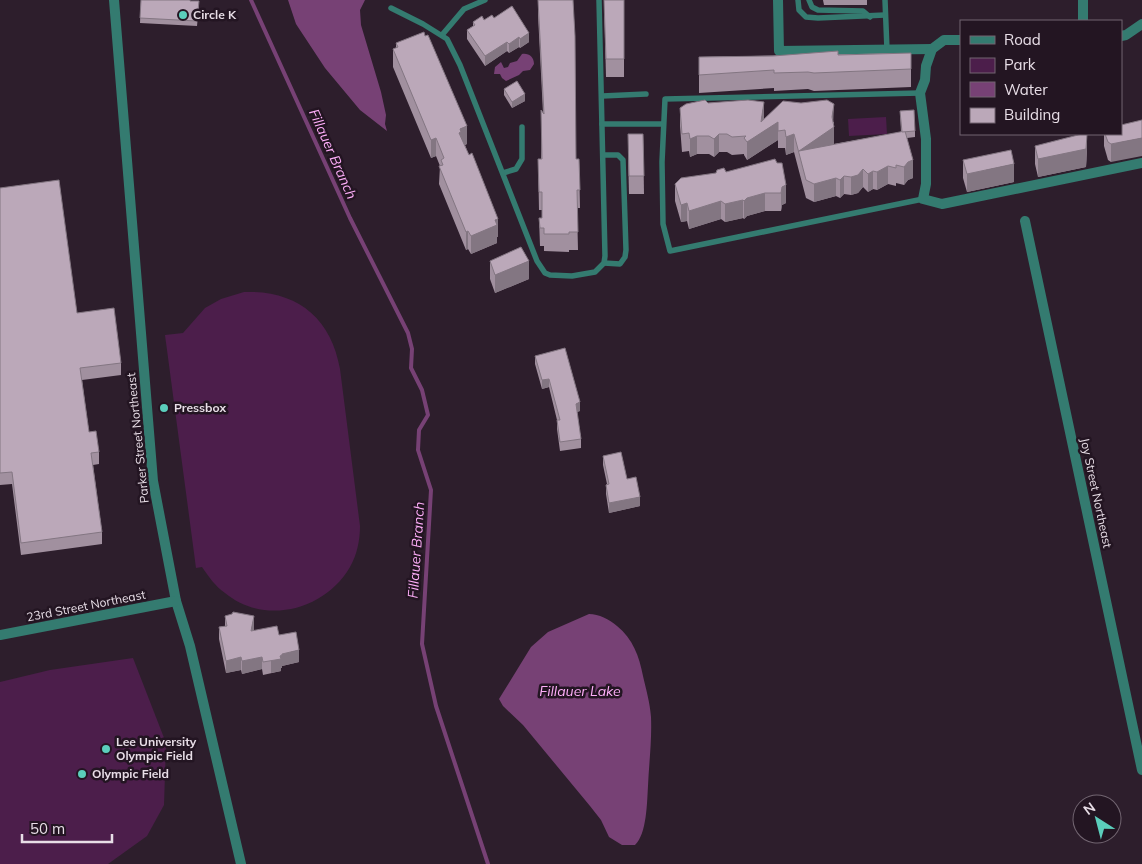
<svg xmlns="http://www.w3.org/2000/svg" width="1142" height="864" viewBox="0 0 1142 864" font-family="Mulish,sans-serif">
  <rect width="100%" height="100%" fill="#2d1e2c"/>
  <!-- green -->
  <g fill="#4c1e4b">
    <polygon points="886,117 887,134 849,136 848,119"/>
    <path d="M244 292C296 290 331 317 340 369L360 526C360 540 357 555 350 567 325 610 265 626 225 593 215 586 209 577 202 567L196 568 165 335 183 333 205 308 221 299Z"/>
    <polygon points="133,658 166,743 164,805 147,836 108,864 0,864 0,682 50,670"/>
  </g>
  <!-- water -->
  <g fill="#774175">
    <polygon points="288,0 365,0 360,10 361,25 381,92 386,115 385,124 387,131 360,110 325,68 296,24"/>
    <path d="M522 54C529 53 534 57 534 64L530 70 523 71 519 75 506 81 502 78 500 74H494L495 67 501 62 504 68 508 67 510 63 517 61Z"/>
    <path d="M589 614C599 614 609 619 617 626 633 639 639 656 643 676 646 689 650 703 651 717 652 740 649 763 648 786 647 802 647 834 635 845H622L609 837 601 820 590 806 523 725 503 706 499 699 531 647 548 632Z"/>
  </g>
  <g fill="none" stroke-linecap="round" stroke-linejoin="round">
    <!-- stream -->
    <polyline stroke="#774175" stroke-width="4" points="251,0 350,218 408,333 412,349 411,368 422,390 428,415 419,430 418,450 431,490 422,644 436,706 488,864"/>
    <!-- service -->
    <g stroke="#347b70" stroke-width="5.5">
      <polyline points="798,0 799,10 806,17 818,18 885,15"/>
      <polyline points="809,0 812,7 818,10 863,11 870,17"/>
      <polyline points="885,0 887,50"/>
      <polyline points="391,8 423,24 447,39 460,65 537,261 545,273 550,275 572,276 595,272 604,263 605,256 599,0"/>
      <polyline points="442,35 464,9 485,0"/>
      <polyline points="920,93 665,99 662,162 663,224 670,251 923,199"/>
      <polyline points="602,96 646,94"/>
      <polyline points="602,124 663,124"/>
      <polyline points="603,155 618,155 623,160 626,250 625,257 620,264 604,263"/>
      <polyline points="503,173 516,169 522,159 522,127"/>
    </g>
    <!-- minor -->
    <g stroke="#347b70" stroke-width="10">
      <polyline points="114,0 153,481 176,601 190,646 241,864"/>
      <polyline points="778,0 779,51 932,49"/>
      <polyline points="1083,0 1083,21"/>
      <polyline points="1121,36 1126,35 1142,24"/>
      <polyline points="961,40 944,40 932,49 926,66 925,80 920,93 926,139 926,184 923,199 942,204 1142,163"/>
      <polyline points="1025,221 1142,770"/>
      <polyline points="0,635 176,601"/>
    </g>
  </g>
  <!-- wall -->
  <g fill="#a1909f">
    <polygon points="141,0 190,0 190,1 199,6 197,26 140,23"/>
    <polygon points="538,0 576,159 579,159 580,208 577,208 578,250 569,250 569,252 544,251 544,246 540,246 539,218 542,218 542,210 539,210 538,159 541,159 543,113 538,15"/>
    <polygon points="604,0 624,0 624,77 606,77"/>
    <polygon points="823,0 867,0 867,5 824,5"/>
    <polygon points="494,18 529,42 520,48 519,47 509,53 507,51 485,66 467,39 467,30 473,26 473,22"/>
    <polygon points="396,43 467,144 465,145 498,237 497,237 497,243 471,254 468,249 466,250 439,184 440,166 436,156 431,158 393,67 393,49 396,48"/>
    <polygon points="911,53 911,87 814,91 808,89 774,91 774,88 699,93 699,57"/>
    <polygon points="504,89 525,101 512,108 504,95"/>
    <polygon points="708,103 764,119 834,122 834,144 901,132 900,111 915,131 915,137 907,138 913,178 908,180 904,185 896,183 896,186 888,184 877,190 873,189 868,192 863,187 858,193 851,195 844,194 840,198 836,196 814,202 806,198 794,152 786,155 785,148 778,148 778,140 747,160 744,155 744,154 732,155 727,152 719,152 714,157 709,154 697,154 690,157 689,151 682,152 680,126 680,108"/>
    <polygon points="643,134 644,194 629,194 628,152"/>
    <polygon points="1104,134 1121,134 1111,162 1108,160 1104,146"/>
    <polygon points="1035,146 1087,150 1086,167 1038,177 1035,164"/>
    <polygon points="963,160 1014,182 967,192 963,178"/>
    <polygon points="777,163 786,203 782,205 781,211 765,211 747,216 744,219 743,218 725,222 721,219 689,229 687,221 681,222 675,201 675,184 726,172"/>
    <polygon points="0,188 77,313 121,363 121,375 82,380 89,432 99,452 99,464 93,465 102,532 102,544 21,555 12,484 0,485"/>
    <polygon points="490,261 529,279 495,293 490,279"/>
    <polygon points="535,356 580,411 577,412 581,439 581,448 560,451 557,429 557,420 549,387 542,389 535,364"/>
    <polygon points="603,456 627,479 640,506 609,513 606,494 606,485 607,484 603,465"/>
    <polygon points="225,616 254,629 254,631 279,635 299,662 282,666 282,668 281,668 281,671 263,675 262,669 242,674 241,670 226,673 219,639 219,627 225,626"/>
  </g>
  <!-- shaded-wall -->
  <g fill="#837682">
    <polygon points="529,33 529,42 520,48 520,39"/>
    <polygon points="519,37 519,47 509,53 509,44"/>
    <polygon points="507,42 507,51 485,66 485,56"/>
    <polygon points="525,94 525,101 512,108 512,102"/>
    <polygon points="764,102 764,120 778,122 778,140 747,160 747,142 761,122"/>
    <polygon points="834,104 833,128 834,127 834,145 799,151 832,117"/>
    <polygon points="467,126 467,144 461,146 459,151 460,129"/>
    <polygon points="719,134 719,152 714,157 714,139"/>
    <polygon points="794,134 794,152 786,155 786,137"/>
    <polygon points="1087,134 1087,150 1086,167 1038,177 1038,159"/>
    <polygon points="697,136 697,154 690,157 690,139"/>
    <polygon points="436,138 436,156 431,158 431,140"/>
    <polygon points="1142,138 1142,156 1111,162 1111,144"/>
    <polygon points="913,160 913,178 908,180 904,185 904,167 908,162"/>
    <polygon points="1014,164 1014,182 967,192 967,174"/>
    <polygon points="888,166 888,184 877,190 877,172"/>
    <polygon points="863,169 863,187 858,193 851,195 851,177"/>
    <polygon points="873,171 873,189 868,192 868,174"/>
    <polygon points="844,176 844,194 840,198 840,180"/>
    <polygon points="836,178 836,196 814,202 814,184"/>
    <polygon points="786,185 786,203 782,205 781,211 781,193 782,187"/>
    <polygon points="765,193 765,211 747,216 744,219 744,201 747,198"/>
    <polygon points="743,200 743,218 725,222 725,204"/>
    <polygon points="721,201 721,219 689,229 689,211"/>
    <polygon points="687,203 687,221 681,222 681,205"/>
    <polygon points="498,219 498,237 497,237 497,243 471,254 471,236"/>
    <polygon points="468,231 468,249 466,250 466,232"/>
    <polygon points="529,261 529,279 495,293 495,275"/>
    <polygon points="549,379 549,387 542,389 542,380"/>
    <polygon points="580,402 580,411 576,412 576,404"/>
    <polygon points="640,497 640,506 609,513 609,503"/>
    <polygon points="254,616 254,629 251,643 251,631"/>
    <polygon points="299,650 299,662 282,666 282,668 281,668 281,671 271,673 271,661 280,656 282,654"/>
    <polygon points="241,657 241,670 226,673 226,661"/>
    <polygon points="262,657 262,669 242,674 242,661"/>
  </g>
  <!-- building -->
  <g fill="#bba8b9" stroke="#837682">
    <polygon points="141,0 190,0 190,1 199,1 197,21 140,18"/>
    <polygon points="538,0 573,0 575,36 576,159 579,159 580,190 577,190 578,232 569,232 569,234 544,234 544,228 540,228 539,218 542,218 542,192 539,192 538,159 542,159 541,110 544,114"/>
    <polygon points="604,0 624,0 624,59 606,59"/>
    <polygon points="512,6 529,33 520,39 519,37 509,44 507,42 485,56 467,30 475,25 473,22 482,16 484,20 492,15 494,18"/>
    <polygon points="424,32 425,36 428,35 467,126 460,129 461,132 459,133 469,155 472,153 498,219 495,220 497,225 471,236 468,231 466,232 439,166 443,165 441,160 444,158 436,138 431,140 393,49 398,47 396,43"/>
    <polygon points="838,51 838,55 911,53 911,69 814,73 808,72 774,73 774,70 699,75 699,57 773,56"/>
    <polygon points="517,81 525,94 512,102 504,89"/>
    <polygon points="705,100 708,103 748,100 764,102 761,122 783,101 801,103 827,100 834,104 832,117 834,127 799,151 905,131 913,160 908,162 904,167 896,165 896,168 888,166 877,172 873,171 868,174 863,169 858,175 851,177 844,176 840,180 836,178 814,184 806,180 794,134 786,137 785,130 778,131 778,122 747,142 744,138 746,136 732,137 727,134 719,134 714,139 709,136 697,136 690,139 689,133 682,134 680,108 686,104"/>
    <polygon points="914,110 915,131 902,132 900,111"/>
    <polygon points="1142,120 1142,138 1111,144 1108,142 1105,134 1121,134 1121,125"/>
    <polygon points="628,134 643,134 644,176 629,176"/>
    <polygon points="1082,134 1087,134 1086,149 1038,159 1035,146"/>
    <polygon points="1011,150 1014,164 967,174 963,160"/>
    <polygon points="775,159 777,163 782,163 786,185 782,187 781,193 765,193 747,198 744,201 743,200 725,204 721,201 689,211 687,203 681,205 675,184 681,178 716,173 717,170 724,168 726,172"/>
    <polygon points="59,180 77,313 114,308 121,363 80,368 89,432 96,431 99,452 91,453 102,532 21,543 12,472 0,473 0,188"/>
    <polygon points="521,247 529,261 495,275 490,261"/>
    <polygon points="565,348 580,402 576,404 581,439 560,442 557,420 560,420 549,379 542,380 535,356"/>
    <polygon points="621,452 627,479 636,477 640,497 609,503 606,485 609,484 603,456"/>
    <polygon points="233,612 254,616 251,631 277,626 279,635 296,632 299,650 282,654 282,655 280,656 281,659 263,662 262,657 242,661 241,657 226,661 219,627 227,626 225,616 232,614"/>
  </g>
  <!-- markers -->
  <g fill="#5bcebc" stroke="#231522" stroke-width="2">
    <circle cx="183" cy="15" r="5"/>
    <circle cx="164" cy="408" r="5"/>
    <circle cx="106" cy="749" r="5"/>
    <circle cx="82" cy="774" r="5"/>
  </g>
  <g text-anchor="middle" stroke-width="5" stroke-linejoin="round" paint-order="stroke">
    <!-- poi labels -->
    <g font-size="12" font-weight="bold" fill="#e8dee7" stroke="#231522" text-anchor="start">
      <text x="193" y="19">Circle K</text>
      <text x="174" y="412">Pressbox</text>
      <text x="116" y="746">Lee University<tspan x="116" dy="14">Olympic Field</tspan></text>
      <text x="92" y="778">Olympic Field</text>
    </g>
    <!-- street labels -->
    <g font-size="12" fill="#e8dee7" stroke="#231522">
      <text transform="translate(138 438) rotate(-96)" y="4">Parker Street Northeast</text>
      <text transform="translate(1096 493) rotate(78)" y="4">Joy Street Northeast</text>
      <text transform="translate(86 606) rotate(-11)" y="4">23rd Street Northeast</text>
    </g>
    <!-- water labels -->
    <g font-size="14" font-style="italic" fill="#feaef9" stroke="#231522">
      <text transform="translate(333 154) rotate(66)" y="5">Fillauer Branch</text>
      <text transform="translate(416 550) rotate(-86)" y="5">Fillauer Branch</text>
      <text x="580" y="696">Fillauer Lake</text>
    </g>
  </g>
  <!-- legend -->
  <rect x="960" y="20" width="162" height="115" fill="#231522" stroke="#726571"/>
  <rect x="970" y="36" width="25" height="8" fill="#347b70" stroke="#726571"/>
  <text x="1004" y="45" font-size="15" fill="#e8dee7">Road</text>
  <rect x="970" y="58" width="25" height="15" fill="#4c1e4b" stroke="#726571"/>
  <text x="1004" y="70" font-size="15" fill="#e8dee7">Park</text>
  <rect x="970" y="82" width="25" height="15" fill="#774175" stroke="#726571"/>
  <text x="1004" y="95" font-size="15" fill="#e8dee7">Water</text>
  <rect x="970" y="108" width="25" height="15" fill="#bba8b9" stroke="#726571"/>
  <text x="1004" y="120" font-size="15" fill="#e8dee7">Building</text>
  <!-- north arrow -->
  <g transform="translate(1097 819) rotate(324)"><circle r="24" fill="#231522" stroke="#726571"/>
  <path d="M0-4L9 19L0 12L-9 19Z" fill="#5bcebc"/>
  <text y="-8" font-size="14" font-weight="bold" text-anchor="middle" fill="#e8dee7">N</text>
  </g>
  <!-- scale -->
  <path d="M22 834v8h90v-8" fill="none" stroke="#e8dee7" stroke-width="2.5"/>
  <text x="30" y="834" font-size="15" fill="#e8dee7" stroke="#231522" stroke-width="4" paint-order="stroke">50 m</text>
</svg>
